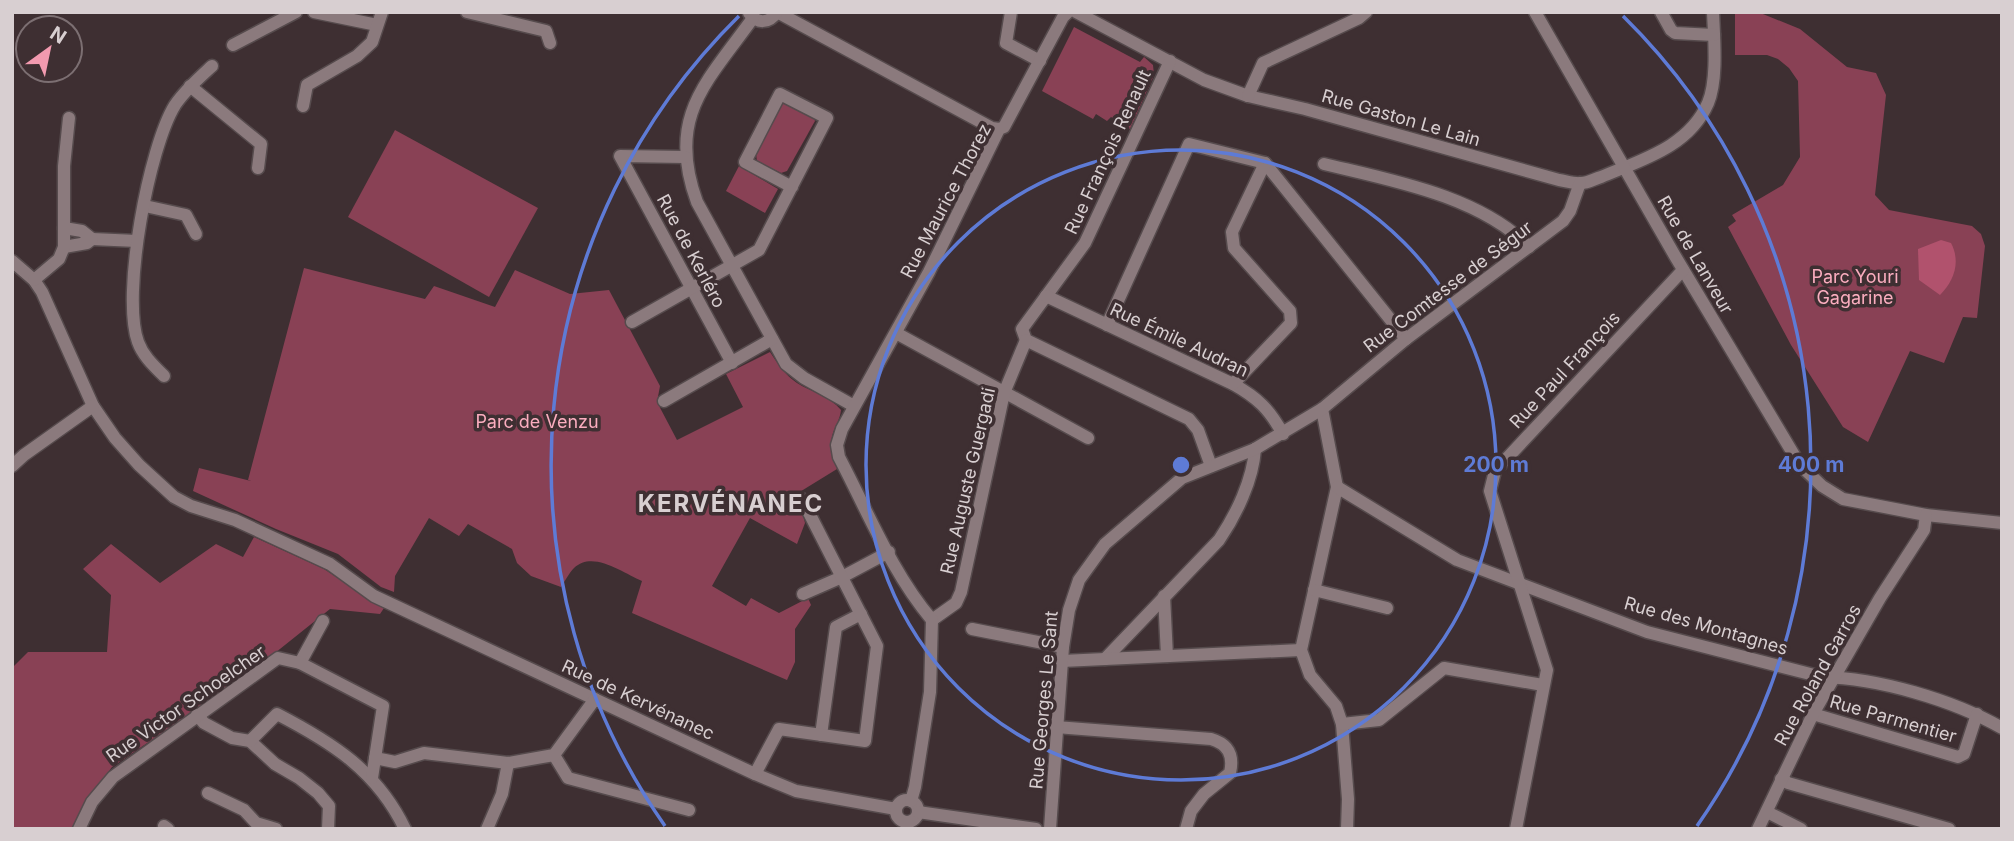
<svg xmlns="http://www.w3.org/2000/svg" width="2014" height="841" viewBox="0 0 2014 841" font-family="Inter,sans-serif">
  <rect width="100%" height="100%" fill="#3e2f32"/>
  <!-- green -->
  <g fill="#894155">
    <polygon points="1758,12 1800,29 1847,67 1876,73 1886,95 1875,195 1889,210 1972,226 1981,234 1985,246 1977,318 1963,317 1944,363 1910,351 1868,442 1843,427 1791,345 1728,227 1736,221 1732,215 1783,185 1800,157 1798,81 1789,68 1778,59 1767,55 1735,55 1735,13"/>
    <polygon points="1074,27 1140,62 1144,57 1153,65 1154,75 1130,129 1111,117 1107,121 1096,114 1093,119 1042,91"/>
    <polygon points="781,100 813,116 815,121 787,171 781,173 757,161 756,154"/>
    <polygon points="395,130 538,208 489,297 348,217"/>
    <polygon points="739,166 778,189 765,213 726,191"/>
    <path d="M304 268 425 299 434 286 495 307 515 270 570 294 609 290 660 386 657 402 677 440 743 407 726 374 770 352C778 364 785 375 797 383 811 392 830 396 841 410 840 419 836 425 833 433 829 446 833 457 837 469L798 493 805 523 797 544 750 518 712 586 746 606 751 598 779 613 808 598 811 605 795 629V662L787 680 632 613 642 581C623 573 593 550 574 568 569 573 565 581 561 587L531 576 517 563 512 549 468 524 459 536 429 518 395 576 394 592 381 587 338 554 276 529 193 491 199 468 251 481 248 480Z"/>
    <polygon points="254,537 324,569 384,608 380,614 330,609 250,673 112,767 88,799 74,829 12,829 12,668 28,652 107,652 111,595 83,569 111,544 160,583 216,544 243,557"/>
  </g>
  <!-- water -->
  <path fill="#b1526d" d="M1941 240 1951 243C1961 262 1954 281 1940 295L1919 280 1918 249Z"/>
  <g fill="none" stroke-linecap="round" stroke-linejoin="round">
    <!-- minor casing -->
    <g stroke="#564b4d" stroke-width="15">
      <g id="minor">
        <polyline points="314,12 377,25"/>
        <polyline points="467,12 546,31 550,43"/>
        <polyline points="777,12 992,128 999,129"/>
        <polyline points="1011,12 1006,43 1040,61"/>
        <path d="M1076 12 1204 80 1248 96 1305 109 1559 180C1566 181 1574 184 1581 183 1588 183 1594 179 1601 177 1641 160 1689 147 1708 103 1718 79 1714 38 1713 12"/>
        <polyline points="1535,12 1675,256 1800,465 1822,486 1843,499 1926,515 2002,523"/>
        <polyline points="1661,12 1671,30 1675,33 1714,35"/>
        <path d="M749 13C757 24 769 24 777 12"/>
        <path d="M753 18C706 83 666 117 697 202L786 364 804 378 854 406"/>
        <polyline points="233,45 296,12"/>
        <polyline points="1170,61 1085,243 1022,329 1026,340 1189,419 1198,430 1211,466"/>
        <polyline points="190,86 261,144 258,168"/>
        <polyline points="1248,96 1263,63 1359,18 1366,12"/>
        <polyline points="303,106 307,85 357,56 372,42 382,12"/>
        <polyline points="685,157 620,156 732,363"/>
        <path d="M1324 164C1390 180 1480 196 1529 247"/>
        <polyline points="145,206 186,215 196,234"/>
        <polyline points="92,239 137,241"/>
        <polyline points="64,247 87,243 92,239 82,231 64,228"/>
        <polyline points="12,261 34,280 42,292 93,406 115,438 139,465 174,497 191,506 235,520 330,564 374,596 755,774 796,791 896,809"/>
        <polyline points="34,280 59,259 64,247 64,166 69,118"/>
        <path d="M1046 296 1233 384C1258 398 1269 409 1283 434"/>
        <polyline points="632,322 759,250 827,118 780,94 745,162 792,187"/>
        <polyline points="1107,325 1189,144 1265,163 1406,339"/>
        <polyline points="896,333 1088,438"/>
        <path d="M164 376C154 366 143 356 138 342 121 295 149 147 175 105 185 90 199 78 212 66"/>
        <polyline points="1233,384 1291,323 1290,311 1234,248 1232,232 1265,163"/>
        <polyline points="664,401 772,339"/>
        <polyline points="1322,409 1337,487 1301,650 1310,675 1336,706 1342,724 1348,799 1347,829"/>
        <polyline points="12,466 24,455 93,406"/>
        <path d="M1337 487 1457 560 1647 632 1822 677C1878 678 1953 700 2002 728"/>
        <polyline points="1314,590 1387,608"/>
        <polyline points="803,594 842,577 889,552"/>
        <polyline points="1164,596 1167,656"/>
        <polyline points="932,620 956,603 961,592 1004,393 1026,340"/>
        <polyline points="972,629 1063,647"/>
        <path d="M1105 659 1219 540C1236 515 1253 480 1255 449"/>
        <polyline points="1062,661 1301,650"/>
        <polyline points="300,663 323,621"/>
        <polyline points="1813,714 1958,757 1964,754 1977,714"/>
        <polyline points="197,715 204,723 232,738 250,741 275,764 299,778 318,793 329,806 328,829"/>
        <polyline points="1342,724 1379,720 1444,668 1543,685"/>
        <path d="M1056 727 1211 739C1228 744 1234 755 1230 773L1204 794 1191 811 1186 829"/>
        <polyline points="821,735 836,627 861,614"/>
        <path d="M250 741 277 714C333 743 377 771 405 829"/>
        <polyline points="554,755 568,778 689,810"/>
        <polyline points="375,758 395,762 424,753 508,763 554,755 595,699"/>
        <polyline points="755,774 779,729 865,741 877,646 802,499"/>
        <polyline points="1781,779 1788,783 1949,829"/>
        <polyline points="208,793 244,810 256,823 276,829"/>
        <circle cx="907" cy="811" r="11"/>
        <path d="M911 801 915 787 930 692 932 620C892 573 868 512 839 457L837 445 842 429 929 272 999 129 1004 127 1063 17 1068 12"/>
        <polyline points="918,812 1036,829"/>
        <polyline points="1767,812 1801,829"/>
        <polyline points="164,826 168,829"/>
        <polyline points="79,829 92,802 113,777 278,658 300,663 383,706 372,778"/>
        <polyline points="487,829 502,794 508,763"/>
        <polyline points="1050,829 1063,647 1069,610 1079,580 1105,544 1182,478 1255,449 1322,409 1406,339 1563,221 1570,211 1580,183"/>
        <polyline points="1516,829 1547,670 1490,491 1495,471 1683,270"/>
        <polyline points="1758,829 1813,714 1880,598 1924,530 1926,515"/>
      </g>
    </g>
    <!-- minor -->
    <use href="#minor" stroke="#8b7a7d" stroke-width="12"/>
  </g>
  <!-- distance rings -->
  <g fill="none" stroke="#5e7bd6" stroke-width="3.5">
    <circle cx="1181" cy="465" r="315"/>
    <path d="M665 826A630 630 0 0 1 739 16M1623 16A630 630 0 0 1 1697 826"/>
  </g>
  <g text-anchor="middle" stroke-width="7" stroke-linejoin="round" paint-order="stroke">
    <!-- street labels -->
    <g font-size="18" fill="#d8cfd1" stroke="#3e2f32">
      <text transform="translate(1401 118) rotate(16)" y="6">Rue Gaston Le Lain</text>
      <text transform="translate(1108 152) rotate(-65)" y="6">Rue François Renault</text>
      <text transform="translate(946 201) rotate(-62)" y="6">Rue Maurice Thorez</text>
      <text transform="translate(691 251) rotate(62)" y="6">Rue de Kerléro</text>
      <text transform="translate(1695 255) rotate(60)" y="6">Rue de Lanveur</text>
      <text transform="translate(1448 287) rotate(-37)" y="6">Rue Comtesse de Ségur</text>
      <text transform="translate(1179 340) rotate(25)" y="6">Rue Émile Audran</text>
      <text transform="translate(1565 370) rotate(-47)" y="6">Rue Paul François</text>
      <text transform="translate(968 481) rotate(-77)" y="6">Rue Auguste Guergadi</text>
      <text transform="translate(1706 626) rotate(16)" y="6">Rue des Montagnes</text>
      <text transform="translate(1818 675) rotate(-61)" y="6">Rue Roland Garros</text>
      <text transform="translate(638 700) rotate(25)" y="6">Rue de Kervénanec</text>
      <text transform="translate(1044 700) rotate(-85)" y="6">Rue Georges Le Sant</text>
      <text transform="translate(186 704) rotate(-35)" y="6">Rue Victor Schoelcher</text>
      <text transform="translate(1893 719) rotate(16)" y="6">Rue Parmentier</text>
    </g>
    <!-- park labels -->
    <g font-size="18" fill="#fbadbf" stroke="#3e2f32">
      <text x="1855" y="283">Parc Youri<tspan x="1855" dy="21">Gagarine</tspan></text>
      <text x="537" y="428">Parc de Venzu</text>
    </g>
    <!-- district labels -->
    <g font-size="24" font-weight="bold" letter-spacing="2" fill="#d8cfd1" stroke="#3e2f32">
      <text x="731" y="512">KERVÉNANEC</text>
    </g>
  </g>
  <circle cx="1181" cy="465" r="10" fill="#5e7bd6" stroke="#3e2f32" stroke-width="3.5"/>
  <g font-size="21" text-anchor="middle" font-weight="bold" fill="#5e7bd6" stroke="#3e2f32" stroke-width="7" stroke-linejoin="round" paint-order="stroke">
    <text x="1496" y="472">200 m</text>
    <text x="1811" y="472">400 m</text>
  </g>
  <!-- border -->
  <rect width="2014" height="841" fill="none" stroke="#d8cfd1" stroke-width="28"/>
  <!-- north arrow -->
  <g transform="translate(49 49) rotate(33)"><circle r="33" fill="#3e2f32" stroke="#7c6f72" stroke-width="2"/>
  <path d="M0-5L12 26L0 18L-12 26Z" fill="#f29aaf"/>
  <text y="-10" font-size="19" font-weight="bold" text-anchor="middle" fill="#d8cfd1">N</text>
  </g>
</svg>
